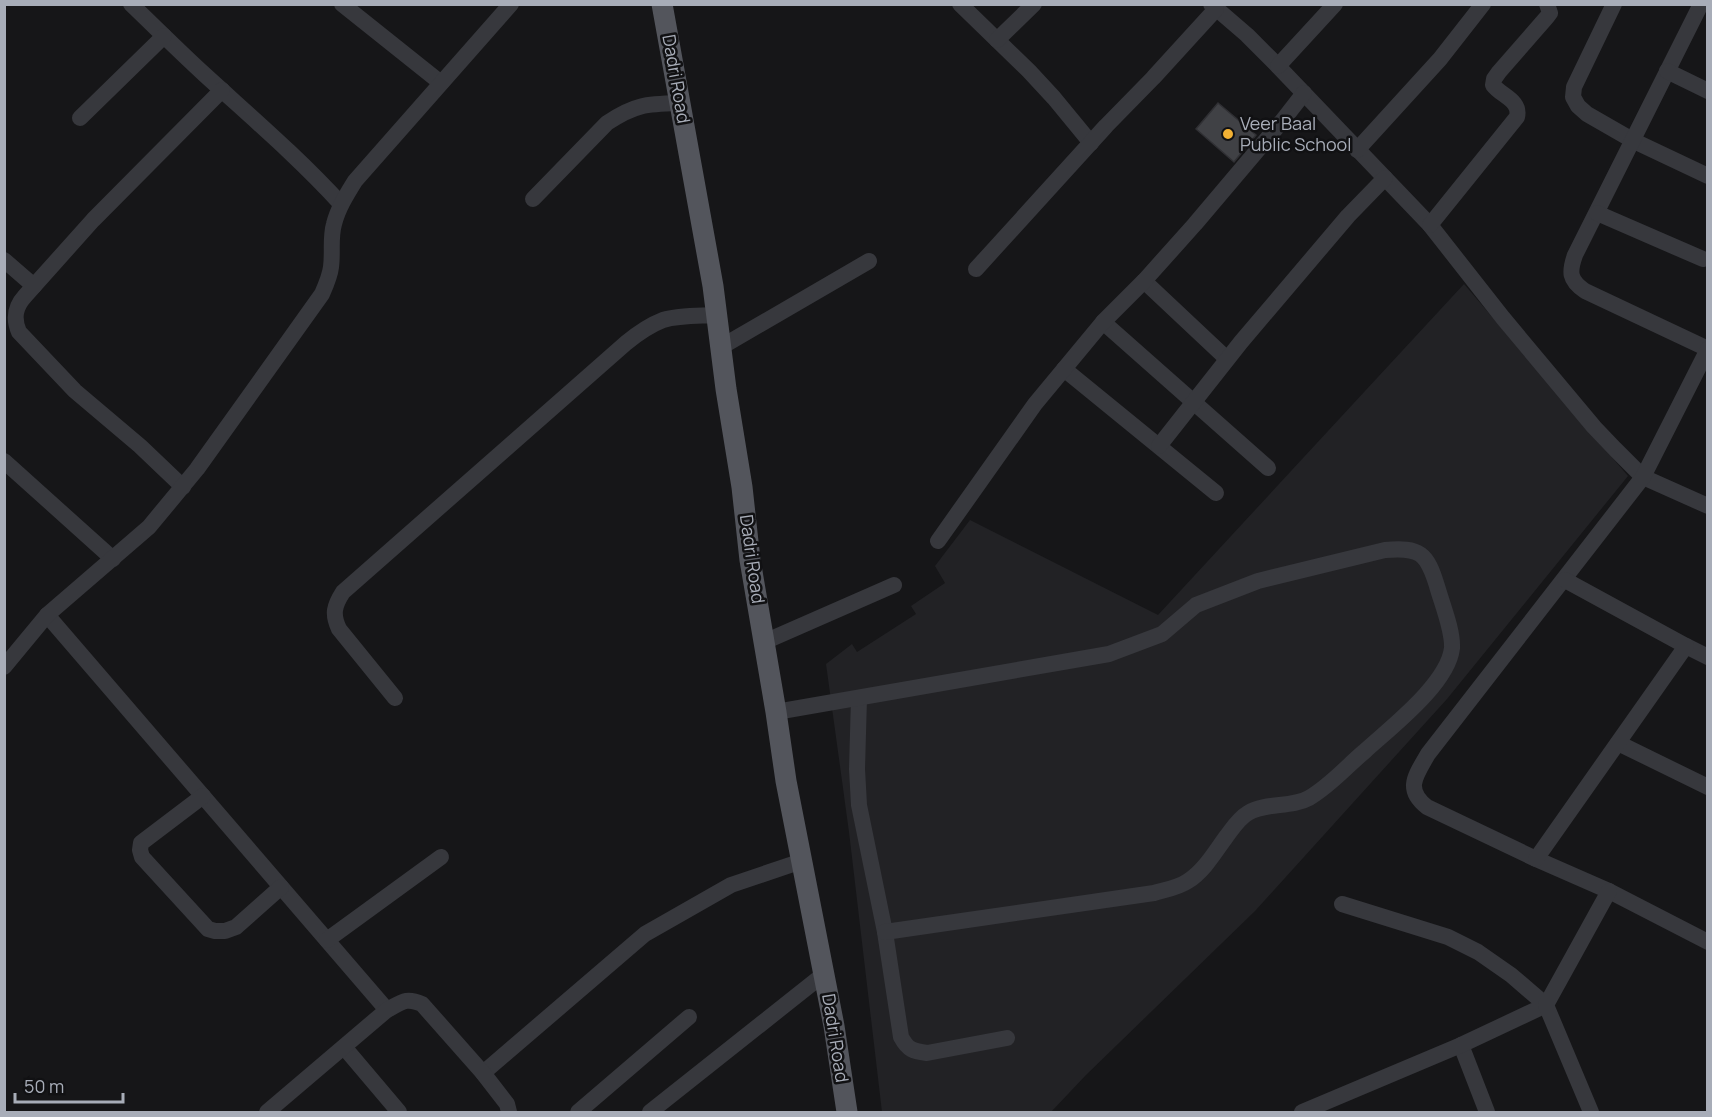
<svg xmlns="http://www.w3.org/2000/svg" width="1712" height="1117" viewBox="0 0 1712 1117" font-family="Manrope,sans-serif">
  <rect width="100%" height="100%" fill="#161618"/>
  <!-- built -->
  <polygon fill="#222225" points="1464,284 1628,476 1447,699 1255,911 1086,1075 1051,1112 882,1112 849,832 826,664 852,644 857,652 916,614 911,606 945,583 935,566 970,520 1158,615"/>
  <!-- building -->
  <polygon fill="#404145" stroke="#303034" stroke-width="1.5" points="1218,103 1256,135 1234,162 1196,129"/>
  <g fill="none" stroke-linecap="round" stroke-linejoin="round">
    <!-- minor -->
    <g stroke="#37383d" stroke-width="16">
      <path d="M131 4C156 28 180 52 204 74 251 117 298 157 341 204"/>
      <polyline points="342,4 441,83"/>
      <polyline points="960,4 1029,71 1054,98 1091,143"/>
      <polyline points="1211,4 1247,35 1271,59 1430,225 1503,318 1594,427 1615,449 1643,477 1708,506"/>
      <polyline points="1614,4 1574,87 1573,97 1578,106 1587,114 1634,141 1708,176"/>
      <path d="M1701 4 1575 255C1569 272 1569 280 1585 291L1708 349"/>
      <polyline points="997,40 1034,4"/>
      <polyline points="1278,66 1335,4"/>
      <polyline points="1667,71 1708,91"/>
      <polyline points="80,118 164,36"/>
      <polyline points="1357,150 1440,59 1483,4"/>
      <path d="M533 199 607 123C635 104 647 104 680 103"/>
      <polyline points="1597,213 1703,259"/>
      <path d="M1430 225 1517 117C1521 100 1501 96 1493 85L1494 79 1499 72 1547 17 1550 13 1547 4"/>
      <polyline points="4,260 34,286"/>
      <polyline points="976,269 1106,126 1153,78 1216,9"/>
      <polyline points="1144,281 1227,359"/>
      <polyline points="1103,322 1268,468"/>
      <polyline points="721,347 869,261"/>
      <path d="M1708 349 1643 477 1428 754C1416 775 1404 789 1427 807L1536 859 1609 891 1708 942"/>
      <polyline points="1064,369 1216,493"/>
      <polyline points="1159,446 1241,342 1348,216 1385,178"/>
      <polyline points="4,461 113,559"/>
      <path d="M183 487 140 446 75 391 19 332C13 318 15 307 25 296L93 220 222 90"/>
      <polyline points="938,541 1035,404 1103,322 1144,281 1195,224 1283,120 1304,93"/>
      <polyline points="47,615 387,1010"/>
      <polyline points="764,642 894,585"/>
      <polyline points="1686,646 1708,657"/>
      <path d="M4 667 47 615 149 527 197 469 322 294C326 285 330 276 331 267 333 252 330 238 334 224 338 208 347 194 355 181L511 4"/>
      <path d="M395 698 339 629C332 614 334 606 343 592L626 343C637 334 650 325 663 320 680 315 699 316 716 315"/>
      <path d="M859 698 857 769 859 805 885 932 901 1037C908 1050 913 1051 927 1053L1007 1038"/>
      <path d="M776 712 1109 654 1162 634 1196 605 1258 581 1385 550C1420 547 1427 553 1437 586 1442 604 1453 630 1452 648 1448 684 1390 728 1365 751 1347 766 1330 786 1309 798 1291 808 1266 802 1248 813 1238 819 1233 828 1226 837 1215 852 1204 871 1188 881 1178 888 1164 890 1154 893L885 932"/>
      <polyline points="1618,743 1708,787"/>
      <polyline points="203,796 141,843 140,850 142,857 208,929 215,931 225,931 236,927 281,887"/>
      <polyline points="1536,859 1686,646 1565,580"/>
      <polyline points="327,940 441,857"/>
      <polyline points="1461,1045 1487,1112"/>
      <polyline points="344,1047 399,1112"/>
      <polyline points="483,1073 645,934 731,885 802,861"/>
      <path d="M267 1112 387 1010C402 1002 406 997 422 1004L483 1073 507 1104 509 1112"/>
      <polyline points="578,1112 689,1017"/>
      <polyline points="650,1112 824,974"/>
      <polyline points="1302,1112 1461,1045 1546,1005 1511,975 1478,952 1448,937 1342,904"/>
      <polyline points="1591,1112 1546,1005 1609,891"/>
    </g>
    <!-- major -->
    <polyline stroke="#53555c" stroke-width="21" points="662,4 713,286 726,389 742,487 750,560 776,712 786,781 834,1026 847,1112"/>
  </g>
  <!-- markers -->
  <circle fill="#f2b134" stroke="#111113" stroke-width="2" cx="1228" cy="134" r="6"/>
  <g text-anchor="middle" stroke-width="5" stroke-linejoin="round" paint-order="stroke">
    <!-- street labels -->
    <g font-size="18" fill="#a8adb8" stroke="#111113">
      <text transform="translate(676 79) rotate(80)" y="6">Dadri Road</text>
      <text transform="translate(752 559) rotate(82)" y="6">Dadri Road</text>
      <text transform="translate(835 1038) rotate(81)" y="6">Dadri Road</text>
    </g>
    <!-- poi labels -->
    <g font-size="18" fill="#a8adb8" stroke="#111113" text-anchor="start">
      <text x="1240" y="130">Veer Baal<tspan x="1240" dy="21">Public School</tspan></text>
    </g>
  </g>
  <!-- border -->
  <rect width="1712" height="1117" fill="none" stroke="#a8adb8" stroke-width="12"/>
  <!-- scale -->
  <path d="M15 1093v9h108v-9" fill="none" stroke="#a8adb8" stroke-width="3"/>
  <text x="24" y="1093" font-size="18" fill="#a8adb8" stroke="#111113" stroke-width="4.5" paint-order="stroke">50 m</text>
</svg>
